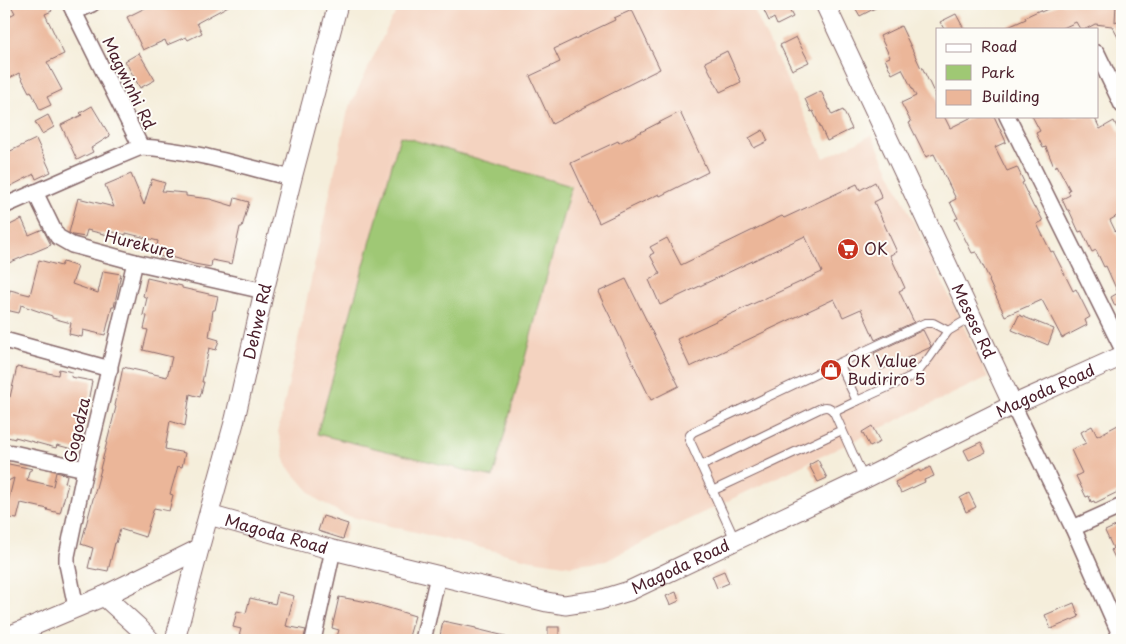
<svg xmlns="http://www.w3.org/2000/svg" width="1126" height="644" viewBox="0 0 1126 644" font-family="'Playpen Sans',sans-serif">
  <rect width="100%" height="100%" fill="#fdfcf7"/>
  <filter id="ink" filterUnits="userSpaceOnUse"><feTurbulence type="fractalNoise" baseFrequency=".02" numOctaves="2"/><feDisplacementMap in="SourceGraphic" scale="10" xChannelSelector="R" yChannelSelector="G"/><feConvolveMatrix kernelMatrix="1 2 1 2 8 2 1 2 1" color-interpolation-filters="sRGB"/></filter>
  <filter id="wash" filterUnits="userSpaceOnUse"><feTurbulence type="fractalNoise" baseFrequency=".0096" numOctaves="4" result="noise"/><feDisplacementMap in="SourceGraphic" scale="20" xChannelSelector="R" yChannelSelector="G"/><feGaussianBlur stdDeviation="1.12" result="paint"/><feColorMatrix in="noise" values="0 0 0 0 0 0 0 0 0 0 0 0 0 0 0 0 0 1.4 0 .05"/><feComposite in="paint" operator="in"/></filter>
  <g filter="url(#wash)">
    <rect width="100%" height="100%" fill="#f5eedb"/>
    <!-- built -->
    <polygon fill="#f4d3c0" points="403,4 751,4 824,158 872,135 988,377 698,515 606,561 571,566 532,560 344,515 315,498 287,466 278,432 348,110 391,20"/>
    <!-- green -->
    <polygon fill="#9fc874" stroke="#747450" points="400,136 571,186 493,477 317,434"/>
    <g id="blocks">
      <!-- building -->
      <g fill="#ebb699">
        <polygon points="10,4 48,4 52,11 45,14 64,54 47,62 62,90 47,97 51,105 40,110 31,91 29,92 19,73 4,81 4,19 15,13"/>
        <polygon points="153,4 232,4 197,23 202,33 188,40 186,37 167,45 165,40 143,50 127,17"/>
        <polygon points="761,4 786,4 793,17 777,25 774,18 769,21"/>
        <polygon points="853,4 883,4 860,16"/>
        <polygon points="1059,4 1116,4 1115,22 1122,19 1122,45 1112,26 1095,24 1086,29 1080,29 1076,22 1061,29 1004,29 1026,19 1025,17 1040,10 1041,12"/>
        <polygon points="632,10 660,69 630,84 552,124 530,76 560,62 554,49 615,20 614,18"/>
        <polygon points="956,14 964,29 944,29 940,22"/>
        <polygon points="901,26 921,68 922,67 937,99 937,116 944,116 950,128 974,116 994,116 1006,142 995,147 1007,171 1017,167 1024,182 1022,183 1034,208 1036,207 1043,221 1037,224 1051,252 1053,251 1073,291 1076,289 1090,317 1085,320 1087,325 1062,338 1042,300 1005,316 989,281 990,280 976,252 972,253 955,219 958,218 950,202 956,199 934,154 926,157 909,123 911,122 901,103 916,96 902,69 892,74 885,59 890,57 880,36"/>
        <polygon points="796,37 809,62 792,70 780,45"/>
        <polygon points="727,51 741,82 720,92 705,62"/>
        <polygon points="139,53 155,80 140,88 125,61"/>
        <polygon points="821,91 832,115 843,110 852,129 827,141 813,111 811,112 805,99"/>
        <polygon points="92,106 110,136 91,148 93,152 77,160 61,125 82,115 80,113"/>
        <polygon points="680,112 708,172 660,196 659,194 599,223 571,163 618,141 619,143"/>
        <polygon points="48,115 54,127 42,134 35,122"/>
        <polygon points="1032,116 1094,116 1100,129 1114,121 1122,138 1122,213 1110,220 1122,245 1122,303 1115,306 1111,297 1118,293 1106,266 1104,267 1096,250 1092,252 1082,231 1079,232 1069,210 1067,210 1062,199 1070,195 1068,191 1070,190 1057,165 1054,167 1046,147 1043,148 1036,133 1040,131"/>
        <polygon points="763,130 768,141 754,148 749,138"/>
        <polygon points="36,139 51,172 36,179 34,174 9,187 4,176 4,154"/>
        <polygon points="131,174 144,205 152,179 165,183 162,191 186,193 186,196 210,199 233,206 235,198 249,202 242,227 240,227 232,264 212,260 211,267 194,264 171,257 171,259 155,255 158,241 126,233 126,235 109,231 108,235 87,230 85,237 73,235 69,233 78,198 114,207 105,185"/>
        <polygon points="875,182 882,198 874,202 897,252 890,255 905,288 899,291 914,322 875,340 861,309 843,317 834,299 690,367 677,339 822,272 805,236 660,305 649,280 660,274 650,255 654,253 650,247 667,238 681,265 782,216 784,218 857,184 860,190"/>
        <polygon points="22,219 29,235 43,229 51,245 4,265 4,228"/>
        <polygon points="39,260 61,266 63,262 78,267 72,284 98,293 103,271 121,274 114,307 112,307 105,335 83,330 82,337 69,334 71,323 52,318 52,316 21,305 19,313 6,310 10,290 30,295"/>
        <polygon points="147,278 182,286 182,288 218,296 215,310 213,310 209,337 219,340 216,350 209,348 202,382 204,382 200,397 190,394 185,426 170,421 165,449 185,453 182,467 178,466 170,494 173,495 169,511 154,508 145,537 120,529 116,543 115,543 108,571 98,569 98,570 88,568 93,548 81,544 101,469 100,469 116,407 115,406 123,367 167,377 172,357 143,350 148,330 144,329 147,316 143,315 147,298 143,296"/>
        <polygon points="626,279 679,386 651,400 598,292"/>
        <polygon points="1019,315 1054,329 1048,345 1012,330"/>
        <polygon points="923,330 931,346 929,348 881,370 874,353"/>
        <polygon points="17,367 58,375 59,369 72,372 71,377 92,381 85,417 76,450 57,445 56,448 15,437 15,439 4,436 4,395 10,397"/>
        <polygon points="1118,425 1122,433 1122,490 1095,503 1094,501 1091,502 1089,496 1086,497 1076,476 1082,473 1071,450 1086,443 1081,432 1092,426 1097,436"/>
        <polygon points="872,426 880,442 870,447 862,432"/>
        <polygon points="981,442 986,452 969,460 964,450"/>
        <polygon points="818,460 827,478 818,482 809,465"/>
        <polygon points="4,463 33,469 29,471 27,480 53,486 56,472 67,475 65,483 68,484 60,513 47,510 48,509 21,503 17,519 4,517 5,506 7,506 14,478 4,483"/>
        <polygon points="930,467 934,476 924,480 925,482 901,493 895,482 919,470 920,472"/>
        <polygon points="969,493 976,507 966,512 960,498"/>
        <polygon points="323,516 348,524 343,539 318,531"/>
        <polygon points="1122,523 1122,568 1117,557 1115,558 1111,550 1113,548 1105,531"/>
        <polygon points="724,571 729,583 717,588 712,576"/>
        <polygon points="278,592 294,596 286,626 306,630 303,640 238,640 241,629 233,627 237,611 246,613 250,598 275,604"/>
        <polygon points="676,592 679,601 670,605 666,596"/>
        <polygon points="339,597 368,602 415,616 408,640 336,640 339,630 332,628"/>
        <polygon points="1074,603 1079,617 1051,629 1045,615"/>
        <polygon points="443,621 476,628 476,629 505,636 505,640 464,640 440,636"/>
        <rect x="548" y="627" width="11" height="11"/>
      </g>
    </g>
  </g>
  <g filter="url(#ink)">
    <use href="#blocks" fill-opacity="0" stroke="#866769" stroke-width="1"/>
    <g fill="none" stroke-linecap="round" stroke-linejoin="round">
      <!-- service casing -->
      <g stroke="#866769" stroke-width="10">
        <g id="service">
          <polyline points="839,363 925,323 933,323 948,331"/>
          <polyline points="857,401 910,377 920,369 929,358 948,331 972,317"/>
          <path d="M701 466 821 408C827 406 830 407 834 412L864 479"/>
          <polyline points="712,491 842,430"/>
          <polyline points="735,540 689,439 690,435 693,432 839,363 857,401 834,412"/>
        </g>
      </g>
      <!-- minor casing -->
      <g stroke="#866769" stroke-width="18">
        <g id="minor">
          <path d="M70 4 141 147C192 150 242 166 292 178"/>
          <polyline points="74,12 92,4"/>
          <polyline points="1097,53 1122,105"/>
          <polyline points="1007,116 1122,348"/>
          <polyline points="35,192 54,231 58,237 72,245 135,262 264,291"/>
          <polyline points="4,206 86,170 141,147"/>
          <polyline points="4,340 110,369"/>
          <polyline points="1013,405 1073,528 1122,639"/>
          <polyline points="4,452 13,453 85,469"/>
          <polyline points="1073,528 1122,506"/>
          <polyline points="76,607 67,564 67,556 85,469 135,262"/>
          <polyline points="313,640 333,550"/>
          <polyline points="423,640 438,576"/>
        </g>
      </g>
      <!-- tertiary casing -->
      <g stroke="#866769" stroke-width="21">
        <g id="tertiary">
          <path id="s1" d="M825 4 1013 405"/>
          <path id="s2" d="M209 515 333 550 547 602 565 605 578 603 600 600 629 591 854 484 1013 405 1122 356"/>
          <polyline points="104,596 138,627 150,640"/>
          <polyline points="4,638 104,596 199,549"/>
          <path id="s3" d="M175 640 199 549 235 419 264 291 292 178 338 4"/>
        </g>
      </g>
      <!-- service -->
      <use href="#service" stroke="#fff" stroke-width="8"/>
      <!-- minor -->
      <use href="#minor" stroke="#fff" stroke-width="15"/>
      <!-- tertiary -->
      <use href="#tertiary" stroke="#fff" stroke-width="19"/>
    </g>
  </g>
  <!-- icons -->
  <defs>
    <g id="supermarket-disc" transform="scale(1.125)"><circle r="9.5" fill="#c8321e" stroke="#fdfcf7"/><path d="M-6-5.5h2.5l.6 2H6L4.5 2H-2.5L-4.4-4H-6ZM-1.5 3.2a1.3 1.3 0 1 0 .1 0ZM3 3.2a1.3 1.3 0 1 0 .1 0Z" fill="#fff"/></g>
    <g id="shop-disc" transform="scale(1.125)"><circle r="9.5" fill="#c8321e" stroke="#fdfcf7"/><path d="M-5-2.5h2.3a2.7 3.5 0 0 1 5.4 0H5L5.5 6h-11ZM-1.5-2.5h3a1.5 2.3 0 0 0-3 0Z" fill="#fff"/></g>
  </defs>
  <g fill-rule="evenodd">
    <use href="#supermarket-disc" x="848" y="249"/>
    <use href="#shop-disc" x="831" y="370"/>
  </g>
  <g text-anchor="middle" stroke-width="4" stroke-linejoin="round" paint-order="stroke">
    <!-- street labels -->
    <g font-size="16" fill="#4a1f2b" stroke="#fdfcf7">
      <text transform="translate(129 83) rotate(64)" y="6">Magwinhi Rd</text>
      <text transform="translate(140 244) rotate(14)" y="6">Hurekure</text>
      <text dy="6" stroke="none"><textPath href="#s1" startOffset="350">Mesese Rd</textPath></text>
      <text dy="6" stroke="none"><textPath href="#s3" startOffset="329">Dehwe Rd</textPath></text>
      <text dy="6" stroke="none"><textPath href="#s2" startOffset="895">Magoda Road</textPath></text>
      <text transform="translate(77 430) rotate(-77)" y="6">Gogodza</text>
      <text dy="6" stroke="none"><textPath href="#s2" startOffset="70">Magoda Road</textPath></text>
      <text dy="6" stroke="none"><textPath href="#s2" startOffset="490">Magoda Road</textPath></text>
    </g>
    <!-- poi labels -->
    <g font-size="16" fill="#4a1f2b" stroke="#fdfcf7" text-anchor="start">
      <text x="864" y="255">OK</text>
      <text x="847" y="367">OK Value<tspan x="847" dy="18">Budiriro 5</tspan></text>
    </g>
  </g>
  <!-- margin -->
  <rect width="1126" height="644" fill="none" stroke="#fdfcf7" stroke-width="20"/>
  <!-- legend -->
  <rect x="936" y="28" width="162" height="90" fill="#fdfcf7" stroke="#b5a4a5"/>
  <rect x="946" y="44" width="25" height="8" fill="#ffffff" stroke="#b5a4a5"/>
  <text x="981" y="52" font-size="15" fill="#4a1f2b">Road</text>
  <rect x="946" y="65" width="25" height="15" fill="#9fc874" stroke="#b5a4a5"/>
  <text x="981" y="78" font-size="15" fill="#4a1f2b">Park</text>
  <rect x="946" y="90" width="25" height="15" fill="#ebb699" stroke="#b5a4a5"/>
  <text x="981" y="102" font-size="15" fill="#4a1f2b">Building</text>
</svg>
